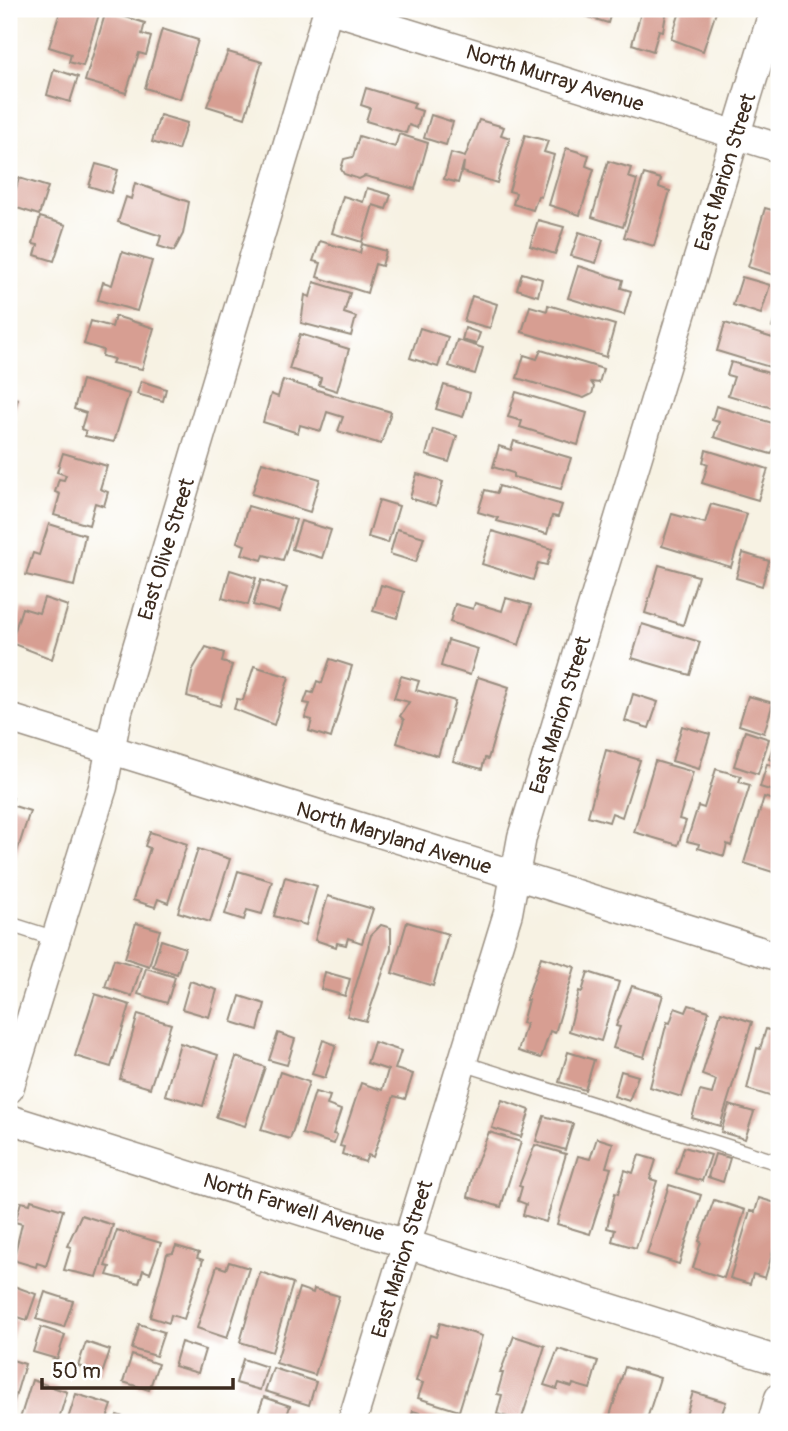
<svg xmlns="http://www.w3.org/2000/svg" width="788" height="1431" viewBox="0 0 788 1431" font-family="Pangolin,sans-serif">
  <rect width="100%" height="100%" fill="#fff"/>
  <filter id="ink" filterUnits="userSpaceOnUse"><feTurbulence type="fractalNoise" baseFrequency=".0143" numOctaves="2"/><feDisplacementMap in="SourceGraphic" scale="14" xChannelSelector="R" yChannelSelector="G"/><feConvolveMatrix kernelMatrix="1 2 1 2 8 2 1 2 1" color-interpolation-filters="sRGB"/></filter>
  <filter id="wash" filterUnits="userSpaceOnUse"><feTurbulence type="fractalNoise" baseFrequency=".00686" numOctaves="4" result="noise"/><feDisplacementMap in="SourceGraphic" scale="28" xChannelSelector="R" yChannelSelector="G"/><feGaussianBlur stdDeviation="1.57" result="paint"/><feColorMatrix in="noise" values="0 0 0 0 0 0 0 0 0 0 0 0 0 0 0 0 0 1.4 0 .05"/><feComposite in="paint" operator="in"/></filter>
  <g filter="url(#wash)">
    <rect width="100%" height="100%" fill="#f7f2e3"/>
    <g id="blocks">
      <!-- building -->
      <g fill="#d79e92">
        <polygon points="61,9 100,11 83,66 69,62 71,54 49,47"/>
        <polygon points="577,9 612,9 608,23 575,13"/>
        <polygon points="642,9 667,9 663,31 659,30 653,51 632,44"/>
        <polygon points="681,9 717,9 703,51 671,39"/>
        <polygon points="106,11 145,23 142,34 151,37 146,55 139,53 126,93 85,81"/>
        <polygon points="162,29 198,40 180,99 145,88"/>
        <polygon points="228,52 262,62 245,118 207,106"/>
        <polygon points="54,69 78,77 70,102 47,95"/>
        <polygon points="366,88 415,103 413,108 422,111 417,128 409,125 406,133 366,121 370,108 361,105"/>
        <polygon points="160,115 187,123 178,150 152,142"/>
        <polygon points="431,115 453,122 446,145 424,138"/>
        <polygon points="479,120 504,127 501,135 510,138 497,183 463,172 464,162 458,183 444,179 451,153 465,157"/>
        <polygon points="399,134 428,143 415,189 365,176 359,179 344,174 341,169 344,159 353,157 359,136 395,147"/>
        <polygon points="525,135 548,141 544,152 554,155 541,197 538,196 533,210 513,204 516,193 509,191"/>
        <polygon points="566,148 589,155 586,166 594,169 580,215 549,205"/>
        <polygon points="608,161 631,168 628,177 637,180 623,227 592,217"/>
        <polygon points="96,164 118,170 111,193 89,186"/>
        <polygon points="644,174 661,179 659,187 670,191 654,246 624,237"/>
        <polygon points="19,178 48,187 39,215 11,206"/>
        <polygon points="135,183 189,202 183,234 174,251 158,246 161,236 118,222 126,197 131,199"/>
        <polygon points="367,188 391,195 386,209 373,205 362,242 332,233 343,196 363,202"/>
        <polygon points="765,208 779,212 779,257 774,275 748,267"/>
        <polygon points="40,217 66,225 54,261 35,255 38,245 33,244"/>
        <polygon points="538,220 564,227 555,254 530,246"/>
        <polygon points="579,232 603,240 596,263 571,256"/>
        <polygon points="320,241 360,253 362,244 386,251 382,266 375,264 367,293 317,277 321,263 313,261"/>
        <polygon points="122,252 152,261 137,311 98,300 103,282 112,285"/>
        <polygon points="578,266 623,280 621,288 631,291 624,315 568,298"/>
        <polygon points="522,273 542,279 538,296 517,289"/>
        <polygon points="742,277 770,285 761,314 733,305"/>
        <polygon points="314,282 350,293 344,313 356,317 351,336 301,323 305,295 310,297"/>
        <polygon points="472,296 497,304 490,328 464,321"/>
        <polygon points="779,304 779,329 772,327"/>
        <polygon points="548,305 615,325 606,357 522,332 530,306 547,311"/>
        <polygon points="115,316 154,328 142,369 112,363 114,359 102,356 103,350 84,344 91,321 112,327"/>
        <polygon points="725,323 779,340 773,368 717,351"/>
        <polygon points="420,328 448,337 438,367 410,358"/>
        <polygon points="465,328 480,333 476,344 462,340"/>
        <polygon points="300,334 349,349 337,391 319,385 321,378 289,369"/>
        <polygon points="9,339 16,341 14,350 9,348"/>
        <polygon points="457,340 483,348 475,374 449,366"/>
        <polygon points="541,350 603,369 599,383 591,382 594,387 592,394 584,398 517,378 524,355 537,359"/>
        <polygon points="731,362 779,376 779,410 728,395 734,377 727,375"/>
        <polygon points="82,380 129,394 114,442 85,436 86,431 81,429 86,413 74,409"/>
        <polygon points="283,380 391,412 381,444 338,431 343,417 327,412 321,431 300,425 298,433 263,422 271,394 278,397"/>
        <polygon points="141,381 166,389 163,401 137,394"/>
        <polygon points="444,385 470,393 463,417 436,409"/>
        <polygon points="516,392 587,413 578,445 520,427 522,421 508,417"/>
        <polygon points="9,396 18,399 9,429"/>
        <polygon points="716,406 779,425 779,450 774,449 771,454 714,437 719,422 712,420"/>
        <polygon points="433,429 457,436 449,462 426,455"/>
        <polygon points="514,441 571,458 561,489 513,477 513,473 493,467 499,446 511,450"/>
        <polygon points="706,450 768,469 758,500 702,483 708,464 703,462"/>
        <polygon points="63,453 107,466 100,489 108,492 104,506 95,503 89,525 54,515 60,494 55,492 59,479 64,480 66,475 57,472"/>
        <polygon points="262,462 320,479 310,512 252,494"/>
        <polygon points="417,474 443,482 436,506 410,498"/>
        <polygon points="499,486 562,505 558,517 552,516 547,534 497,521 498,518 478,512 485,490 497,493"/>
        <polygon points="379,500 399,506 388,543 368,537"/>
        <polygon points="711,504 747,514 731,567 662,546 672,514 705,523"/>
        <polygon points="248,506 296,520 283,560 264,555 262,560 242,554 245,545 237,542"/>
        <polygon points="301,521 331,530 322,558 292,549"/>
        <polygon points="49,524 85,535 74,586 26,575 33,553 39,555"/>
        <polygon points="397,529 424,537 416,562 390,554"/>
        <polygon points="492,531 552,549 547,565 538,563 533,580 482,564"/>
        <polygon points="743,553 769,561 762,586 736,578"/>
        <polygon points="659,565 698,576 683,625 645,613"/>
        <polygon points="230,570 256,578 248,605 222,598"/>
        <polygon points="261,580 287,588 279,612 253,605"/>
        <polygon points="381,585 404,592 397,618 373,611"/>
        <polygon points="44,598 68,606 52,659 11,643 22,608 39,613"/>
        <polygon points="506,598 531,605 519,645 450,622 455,604 473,609 475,603 502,611"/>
        <polygon points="642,624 700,642 690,675 632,658"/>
        <polygon points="448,640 478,649 470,675 441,666"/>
        <polygon points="206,647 224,653 222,662 232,665 220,706 187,696 193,669"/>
        <polygon points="330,659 352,666 331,738 309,731 312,720 305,718 310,704 304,703 308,692 313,693 317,681 322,683"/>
        <polygon points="254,666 289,677 274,725 234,709 237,699 243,700"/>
        <polygon points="401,676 419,681 416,690 455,701 438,756 397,743 404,720 400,716 409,702 394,698"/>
        <polygon points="478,677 509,687 488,759 485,758 482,769 453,761"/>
        <polygon points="633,694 658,702 649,728 625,721"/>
        <polygon points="748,696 773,703 764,733 739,725"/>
        <polygon points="682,726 710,734 699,769 672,761"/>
        <polygon points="745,731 769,739 758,774 734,766"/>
        <polygon points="777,732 779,733 779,762 769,759"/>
        <polygon points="606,750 640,760 622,817 612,813 609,822 588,816"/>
        <polygon points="655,761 693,772 679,819 686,821 678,845 634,832"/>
        <polygon points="767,764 779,768 776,792 760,787"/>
        <polygon points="716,769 741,776 739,782 750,785 731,846 727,844 724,856 698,848 699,844 687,841 698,806 704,808"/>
        <polygon points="9,797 13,798 11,805 30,811 11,871"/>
        <polygon points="764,797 779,802 779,874 744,863"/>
        <polygon points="150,832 187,844 168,903 158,899 155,907 133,900 150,848 145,846"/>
        <polygon points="198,849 230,859 210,922 178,912"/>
        <polygon points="238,871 272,881 262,914 247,910 244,920 225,914"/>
        <polygon points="285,877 317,886 306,925 274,916"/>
        <polygon points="328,896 373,909 362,943 348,938 346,945 337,943 336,947 315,940"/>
        <polygon points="407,922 448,934 433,986 392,973"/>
        <polygon points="136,923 160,930 149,966 125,958"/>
        <polygon points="381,925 391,928 391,949 366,1021 347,1016 371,935"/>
        <polygon points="161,940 185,948 177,974 153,966"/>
        <polygon points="541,957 575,967 555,1033 550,1031 541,1058 518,1051 526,1024 522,1023 528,1000 526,1000"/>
        <polygon points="114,959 141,967 132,996 105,987"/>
        <polygon points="146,968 175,977 167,1003 138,994"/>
        <polygon points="325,972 350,979 345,996 321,989"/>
        <polygon points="588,972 619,982 601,1041 569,1031 579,991 582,992"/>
        <polygon points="190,981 217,990 209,1017 182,1009"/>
        <polygon points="632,986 663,995 644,1057 613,1048 620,1027 616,1026"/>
        <polygon points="95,994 130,1005 111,1067 75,1056"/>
        <polygon points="240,996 265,1004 258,1030 232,1022"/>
        <polygon points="689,1005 709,1011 682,1097 650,1087 667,1022 670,1023 675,1008 686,1012"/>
        <polygon points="721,1012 752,1022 720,1126 692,1118 700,1091 712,1094 716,1080 702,1075"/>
        <polygon points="138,1014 171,1024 150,1088 120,1079"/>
        <polygon points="766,1029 779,1033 779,1099 747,1089 757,1048 760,1049"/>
        <polygon points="278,1033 295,1039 287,1065 269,1060"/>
        <polygon points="323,1040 336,1045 325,1078 312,1074"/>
        <polygon points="374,1042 401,1051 395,1069 413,1074 405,1099 394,1096 373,1157 368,1155 365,1162 342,1154 344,1147 340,1146 361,1083 382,1090 388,1070 367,1063"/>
        <polygon points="180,1043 218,1055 203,1106 165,1095"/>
        <polygon points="568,1052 594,1060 585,1090 559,1082"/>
        <polygon points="236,1057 265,1067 245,1126 216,1117"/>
        <polygon points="621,1071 638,1076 629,1101 614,1096"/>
        <polygon points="280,1072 309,1082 290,1139 261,1130"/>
        <polygon points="315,1092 330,1096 327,1105 341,1110 333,1134 337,1135 334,1144 302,1134"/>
        <polygon points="502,1100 530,1110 521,1137 492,1128"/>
        <polygon points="729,1105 754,1112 745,1139 721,1132"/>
        <polygon points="544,1116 573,1124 565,1150 536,1141"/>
        <polygon points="489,1132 521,1142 501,1207 468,1197 473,1172"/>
        <polygon points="597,1138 613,1143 606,1167 611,1168 590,1234 557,1224 578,1156 590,1159"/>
        <polygon points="535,1145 566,1154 546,1222 523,1215 526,1204 518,1201 522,1187 519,1186"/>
        <polygon points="684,1147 711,1155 702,1181 676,1173"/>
        <polygon points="715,1154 730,1158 723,1182 708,1177"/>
        <polygon points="639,1155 656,1160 650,1179 657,1181 636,1248 612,1241 615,1230 607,1228 615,1193 618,1194 625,1170 633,1173"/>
        <polygon points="669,1185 701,1195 679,1264 647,1254"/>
        <polygon points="759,1198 779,1204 779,1231 765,1278 753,1274 750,1284 730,1278 750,1211 755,1212"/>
        <polygon points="31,1200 63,1210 46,1266 37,1263 36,1267 16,1261 14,1257 22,1224 15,1222 21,1202 30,1204"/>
        <polygon points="714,1200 745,1210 724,1278 693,1268 701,1242 699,1241"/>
        <polygon points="81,1215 113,1225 97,1277 64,1270 71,1247 67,1246"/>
        <polygon points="117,1230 161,1243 150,1273 143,1270 139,1283 107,1275 110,1267 105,1266"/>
        <polygon points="176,1246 199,1253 197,1258 203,1260 184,1319 171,1315 169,1323 150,1317 167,1254 173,1253"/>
        <polygon points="229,1262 249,1268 227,1338 197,1328 217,1266 226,1269"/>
        <polygon points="260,1272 293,1283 272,1352 240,1342"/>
        <polygon points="11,1285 36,1294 27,1320 9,1314"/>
        <polygon points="299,1288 313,1293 314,1289 339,1296 315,1375 276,1363"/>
        <polygon points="45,1292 73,1301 64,1327 36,1319"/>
        <polygon points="9,1317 18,1320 9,1347"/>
        <polygon points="440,1323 482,1336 459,1411 418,1398 423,1383 416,1381 430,1335 436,1337"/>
        <polygon points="139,1324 164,1332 156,1356 132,1349"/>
        <polygon points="41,1327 65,1335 57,1359 33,1352"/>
        <polygon points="514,1336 545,1346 521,1421 497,1414 502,1395 497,1394 503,1373 500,1373"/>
        <polygon points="86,1342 110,1350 102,1374 78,1366"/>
        <polygon points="181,1342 205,1350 198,1373 174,1366"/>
        <polygon points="558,1349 598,1361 590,1389 573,1384 572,1387 559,1383 557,1389 544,1385"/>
        <polygon points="132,1355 158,1364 149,1390 123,1382"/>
        <polygon points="9,1359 25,1364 9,1418"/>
        <polygon points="243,1359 267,1367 260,1390 236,1383"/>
        <polygon points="625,1367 660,1378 646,1422 608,1422"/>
        <polygon points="273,1368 316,1382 309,1405 265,1391"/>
        <polygon points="32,1380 67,1392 58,1422 19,1422"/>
        <polygon points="693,1392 726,1402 719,1422 684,1422"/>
        <polygon points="76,1394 112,1405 106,1422 67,1422"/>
        <polygon points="264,1397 290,1406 285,1422 256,1419"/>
        <polygon points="413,1411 439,1419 438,1422 410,1422"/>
        <polygon points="117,1415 139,1422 115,1422"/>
        <polygon points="162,1415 184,1422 159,1422"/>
      </g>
    </g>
  </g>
  <g filter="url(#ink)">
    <use href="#blocks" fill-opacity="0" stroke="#998e80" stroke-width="2"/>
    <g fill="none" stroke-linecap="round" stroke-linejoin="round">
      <!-- service casing -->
      <g stroke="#998e80" stroke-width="17">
        <g id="service">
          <polyline points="9,924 56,939"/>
          <polyline points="462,1063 779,1163"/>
        </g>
      </g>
      <!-- minor casing -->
      <g stroke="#998e80" stroke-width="31">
        <g id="minor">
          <polyline points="330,9 779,148"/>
          <polyline points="9,718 779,957"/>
          <polyline points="9,1089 103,787 118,711 328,9"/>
          <polyline points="9,1119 779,1361"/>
          <polyline points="352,1422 508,913 522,837 774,9"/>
          <polyline points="772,1422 779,1398"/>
        </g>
      </g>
      <!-- service -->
      <use href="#service" stroke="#fff" stroke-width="14"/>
      <!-- minor -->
      <use href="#minor" stroke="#fff" stroke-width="28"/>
    </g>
  </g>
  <g text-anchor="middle" stroke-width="6" stroke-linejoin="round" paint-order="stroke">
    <!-- street labels -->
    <g font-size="21" fill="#3b2a1e" stroke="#fff">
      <text transform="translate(555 78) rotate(17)" y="7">North Murray Avenue</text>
      <text transform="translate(725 172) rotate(-73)" y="7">East Marion Street</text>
      <text transform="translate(166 549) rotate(-73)" y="7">East Olive Street</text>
      <text transform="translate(560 715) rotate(-73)" y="7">East Marion Street</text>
      <text transform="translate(394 838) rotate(17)" y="7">North Maryland Avenue</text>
      <text transform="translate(294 1207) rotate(17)" y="7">North Farwell Avenue</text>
      <text transform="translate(402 1259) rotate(-73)" y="7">East Marion Street</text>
    </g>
  </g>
  <!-- margin -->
  <rect width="788" height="1431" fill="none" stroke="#fff" stroke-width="35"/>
  <!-- scale -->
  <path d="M42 1378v10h191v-10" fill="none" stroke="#3b2a1e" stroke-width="3.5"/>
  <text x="52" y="1378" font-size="21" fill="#3b2a1e" stroke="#ffffff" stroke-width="5" paint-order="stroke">50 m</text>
</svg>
